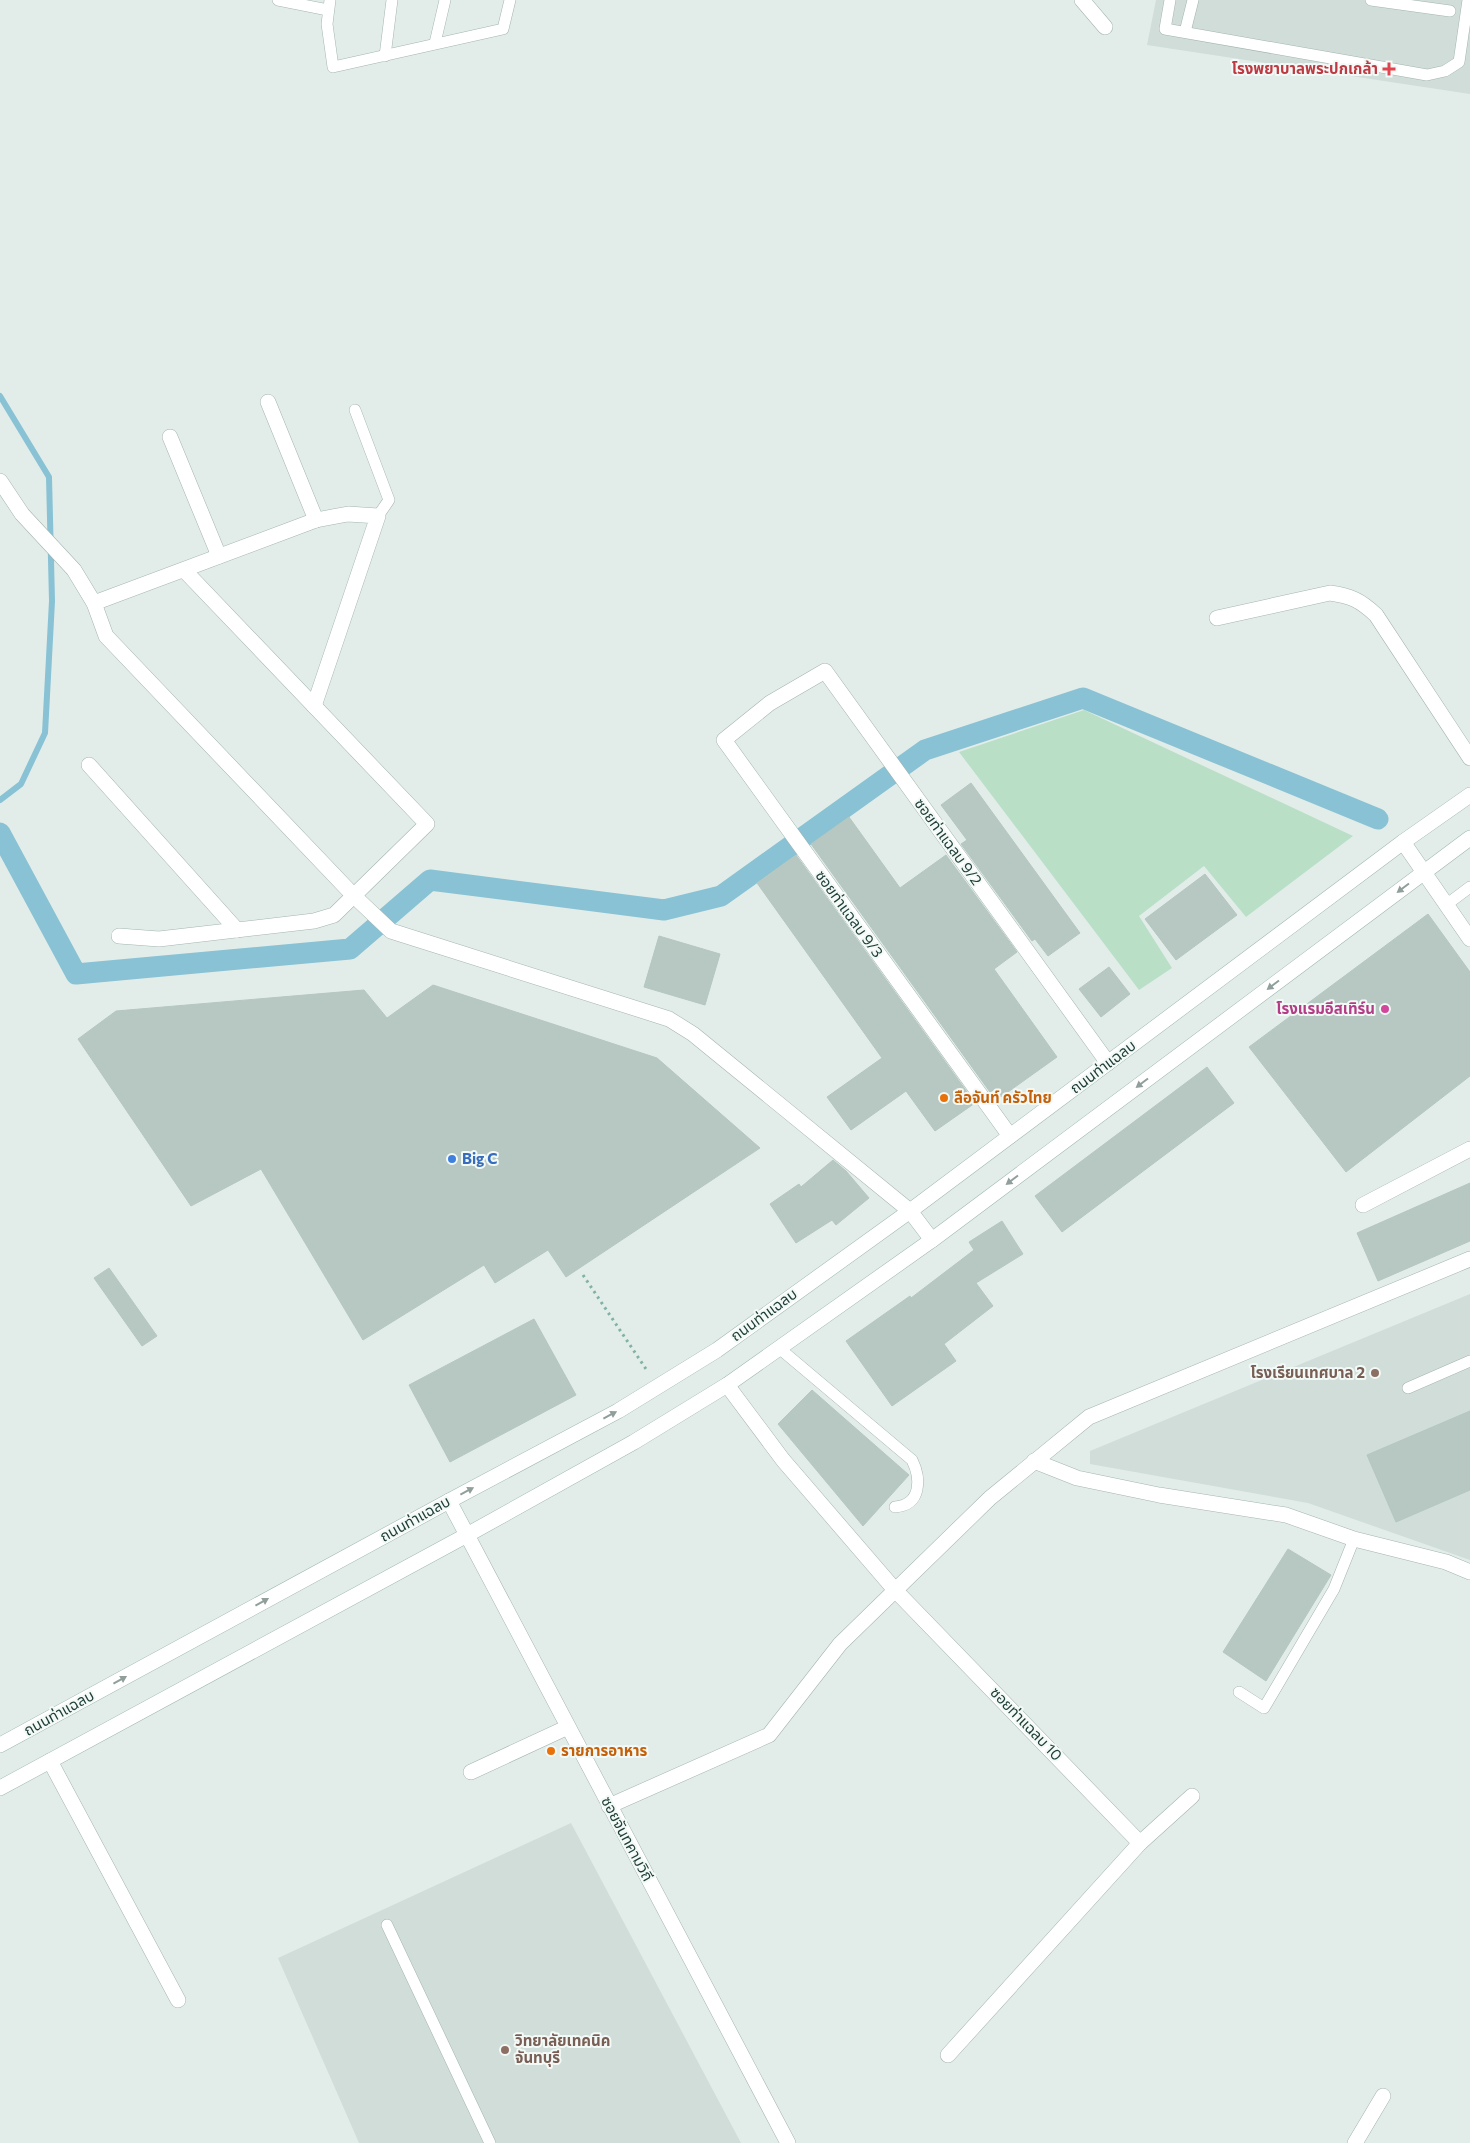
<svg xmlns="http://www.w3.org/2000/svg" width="1470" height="2143" viewBox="0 0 1470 2143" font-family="Commissioner,'Noto Sans Thai',sans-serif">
  <rect width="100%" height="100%" fill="#e2ede9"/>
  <!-- built -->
  <g fill="#d0ddd8">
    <polygon points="1156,0 1470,0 1470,94 1147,45"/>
    <polygon points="1470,1294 1470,1560 1308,1503 1090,1464 1090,1451"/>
    <polygon points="571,1823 741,2143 359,2143 278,1958"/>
  </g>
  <!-- green -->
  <polygon fill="#badfc7" points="1084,710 1353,836 1246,917 1204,866 1139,916 1172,968 1139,990 959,752"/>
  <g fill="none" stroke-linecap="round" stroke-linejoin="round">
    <!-- stream -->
    <polyline stroke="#88c2d4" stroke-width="6" points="0,396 49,477 52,601 45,733 21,784 0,800"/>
    <!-- canal -->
    <polyline stroke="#88c2d4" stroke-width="21" points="0,833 76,974 350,949 430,880 664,910 721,896 925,750 1083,698 1378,819"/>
  </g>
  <!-- building -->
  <g fill="#b7c8c2" stroke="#b4c7c0">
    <polygon points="971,783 1080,933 1048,956 1035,939 1032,941 961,844 967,840 941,805"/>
    <polygon points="849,817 900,888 946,855 1017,952 994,969 1057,1057 1001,1097 995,1089 990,1092 811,844"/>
    <polygon points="796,855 975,1103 935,1131 906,1091 851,1130 827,1097 882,1058 757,883"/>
    <polygon points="1205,874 1237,915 1176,960 1145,919"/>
    <polygon points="1428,914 1470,972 1470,1076 1346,1172 1249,1047"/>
    <polygon points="659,936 720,954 705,1005 644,987"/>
    <polygon points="1109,967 1130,994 1101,1017 1079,989"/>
    <polygon points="433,985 657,1058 760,1148 566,1277 548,1250 495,1283 484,1265 363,1340 261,1169 191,1206 78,1039 116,1011 364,990 387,1018"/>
    <polygon points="1207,1067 1234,1103 1062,1232 1035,1196"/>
    <polygon points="833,1160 846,1171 869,1198 836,1225 832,1220 796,1243 770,1204 799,1184 801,1187"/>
    <polygon points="1470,1183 1470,1241 1378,1281 1357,1233"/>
    <polygon points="1002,1221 1023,1254 976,1283 993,1306 944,1344 956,1361 892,1406 846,1341 910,1296 911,1298 974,1250 969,1242"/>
    <polygon points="109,1268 157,1336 142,1346 94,1278"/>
    <polygon points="534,1319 576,1395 450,1462 409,1385"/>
    <polygon points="812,1390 909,1475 863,1526 778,1424"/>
    <polygon points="1470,1411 1470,1490 1396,1522 1367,1455"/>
    <polygon points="1288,1549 1331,1575 1266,1681 1223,1652"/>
  </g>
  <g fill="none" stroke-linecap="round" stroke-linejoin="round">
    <!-- service casing -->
    <g stroke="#a4b5b1" stroke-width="12">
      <g id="service">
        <polyline points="278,0 328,10"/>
        <polyline points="330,0 327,24 333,67 503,29 510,0"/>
        <polyline points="1170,0 1165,29 1427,75 1445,71 1459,62 1468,0"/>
        <polyline points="1371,0 1450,11"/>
        <polyline points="1185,32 1193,0"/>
        <polyline points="435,43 445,0"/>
        <polyline points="385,56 392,0"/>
        <polyline points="355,410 389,500 378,516"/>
        <polyline points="1446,905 1470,887"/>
        <path d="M779 1348 912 1460C921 1478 922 1505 895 1507"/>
        <polyline points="1408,1388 1470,1361"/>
        <polyline points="1239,1692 1264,1708 1334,1589 1354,1539"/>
        <polyline points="387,1925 490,2143"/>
      </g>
    </g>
    <!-- minor casing -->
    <g stroke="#a4b5b1" stroke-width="16">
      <g id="minor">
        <polyline points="1082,0 1105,27"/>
        <polyline points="268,402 316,520"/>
        <polyline points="170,437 219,556"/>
        <polyline points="0,481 22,514 74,570 94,603 106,636 354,896 391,931 669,1019 693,1034 910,1211"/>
        <polyline points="94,603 316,520 348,514 378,516 314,706"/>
        <path d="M1217 618 1330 593C1351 596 1360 600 1376 615L1470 758"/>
        <polyline points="89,765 237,930"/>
        <polyline points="119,936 159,939 314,921 334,915 427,824 184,570"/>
        <polyline points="1010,1136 724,740 770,703 825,671 1108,1063"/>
        <polyline points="1363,1205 1470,1149"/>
        <polyline points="727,1385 783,1460 895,1590 1140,1843 948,2055"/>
        <polyline points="1034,1461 1077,1478 1159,1495 1286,1515 1354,1539 1446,1562 1470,1572"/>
        <polyline points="50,1761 178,2000"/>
        <polyline points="471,1772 568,1727"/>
        <polyline points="609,1806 769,1735 840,1644 990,1498 1089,1417 1470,1259"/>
        <polyline points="1140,1843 1192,1796"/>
        <polyline points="1355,2143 1383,2096"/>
      </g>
    </g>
    <!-- tertiary casing -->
    <g stroke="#a4b5b1" stroke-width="16">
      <g id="tertiary">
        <polyline points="1403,842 1470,939"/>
        <polyline points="467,1535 788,2143"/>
      </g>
    </g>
    <!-- secondary casing -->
    <g stroke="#a0b9b2" stroke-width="16">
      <g id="secondary">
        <polyline points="910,1211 932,1240"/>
        <polyline points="449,1501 467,1535"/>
        <polyline points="0,1745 449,1501 618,1411 717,1350 910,1211 1403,842 1470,795"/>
        <polyline points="0,1788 467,1535 634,1442 727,1385 932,1240 1470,838"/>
      </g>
    </g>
    <!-- path -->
    <polyline stroke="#81b2a6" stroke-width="3" stroke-dasharray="2.5 4" stroke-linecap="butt" points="583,1275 648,1372"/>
    <!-- service -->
    <use href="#service" stroke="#fff" stroke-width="11"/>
    <!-- minor -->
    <use href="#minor" stroke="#fff" stroke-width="15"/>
    <!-- tertiary -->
    <use href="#tertiary" stroke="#fff" stroke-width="15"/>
    <!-- secondary -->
    <use href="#secondary" stroke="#fff" stroke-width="15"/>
  </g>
  <!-- one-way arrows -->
  <defs><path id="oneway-solid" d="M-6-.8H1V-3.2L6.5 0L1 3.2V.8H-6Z" transform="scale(1.25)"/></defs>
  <g fill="#909f9c">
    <use href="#oneway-solid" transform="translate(1403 888) rotate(143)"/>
    <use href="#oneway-solid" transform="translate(1273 985) rotate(143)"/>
    <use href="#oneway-solid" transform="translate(1142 1083) rotate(143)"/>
    <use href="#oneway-solid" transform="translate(1012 1180) rotate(143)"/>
    <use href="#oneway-solid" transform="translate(610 1415) rotate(-28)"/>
    <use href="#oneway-solid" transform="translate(467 1491) rotate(-28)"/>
    <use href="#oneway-solid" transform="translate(262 1602) rotate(-29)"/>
    <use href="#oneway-solid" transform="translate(120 1680) rotate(-29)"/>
  </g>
  <!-- markers -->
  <path fill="#e0444e" stroke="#f3f9f6" stroke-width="2" d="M1386.5 61.5h5v5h5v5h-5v5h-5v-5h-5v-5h5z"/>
  <circle fill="#d1479c" stroke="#f3f9f6" stroke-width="2" cx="1385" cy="1009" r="5"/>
  <g fill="#e8710a" stroke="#f3f9f6" stroke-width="2">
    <circle cx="944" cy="1098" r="5"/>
    <circle cx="551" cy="1751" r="5"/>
  </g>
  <circle fill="#3f7fe0" stroke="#f3f9f6" stroke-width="2" cx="452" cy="1159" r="5"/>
  <g fill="#8d6e63" stroke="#f3f9f6" stroke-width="2">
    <circle cx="1375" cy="1373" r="5"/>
    <circle cx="505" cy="2050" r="5"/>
  </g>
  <g text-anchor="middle" stroke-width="4" stroke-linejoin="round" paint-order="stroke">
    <!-- health labels -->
    <g font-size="15" font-weight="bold" fill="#be3a42" stroke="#f3f9f6" text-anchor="end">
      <text x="1378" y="74">โรงพยาบาลพระปกเกล้า</text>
    </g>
    <!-- street labels -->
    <g font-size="15" fill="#213f39" stroke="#f3f9f6">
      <text transform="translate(948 842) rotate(54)" y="5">ซอยท่าแฉลบ 9/2</text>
      <text transform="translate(849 914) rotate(54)" y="5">ซอยท่าแฉลบ 9/3</text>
      <text transform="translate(1103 1067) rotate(-37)" y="5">ถนนท่าแฉลบ</text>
      <text transform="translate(764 1315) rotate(-36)" y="5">ถนนท่าแฉลบ</text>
      <text transform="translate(415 1519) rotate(-29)" y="5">ถนนท่าแฉลบ</text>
      <text transform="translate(59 1713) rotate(-29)" y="5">ถนนท่าแฉลบ</text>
      <text transform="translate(1026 1724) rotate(46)" y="5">ซอยท่าแฉลบ 10</text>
      <text transform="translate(627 1839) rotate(62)" y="5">ซอยจันทคามวิถี</text>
    </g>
    <!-- hotel labels -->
    <g font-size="15" font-weight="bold" fill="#b23c85" stroke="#f3f9f6" text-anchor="end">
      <text x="1375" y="1014">โรงแรมอีสเทิร์น</text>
    </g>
    <!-- food labels -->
    <g font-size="15" font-weight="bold" fill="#c56008" stroke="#f3f9f6" text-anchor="start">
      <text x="954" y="1103">ลือจันท์ ครัวไทย</text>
      <text x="561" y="1756">รายการอาหาร</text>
    </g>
    <!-- shop labels -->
    <g font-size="15" font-weight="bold" fill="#366cbe" stroke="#f3f9f6" text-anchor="start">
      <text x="462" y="1164">Big C</text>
    </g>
    <!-- education labels -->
    <g font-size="15" font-weight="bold" fill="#785e54" stroke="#f3f9f6" text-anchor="end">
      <text x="1365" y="1378">โรงเรียนเทศบาล 2</text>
      <text x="515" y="2046" text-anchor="start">วิทยาลัยเทคนิค<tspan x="515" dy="17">จันทบุรี</tspan></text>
    </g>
  </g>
</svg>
